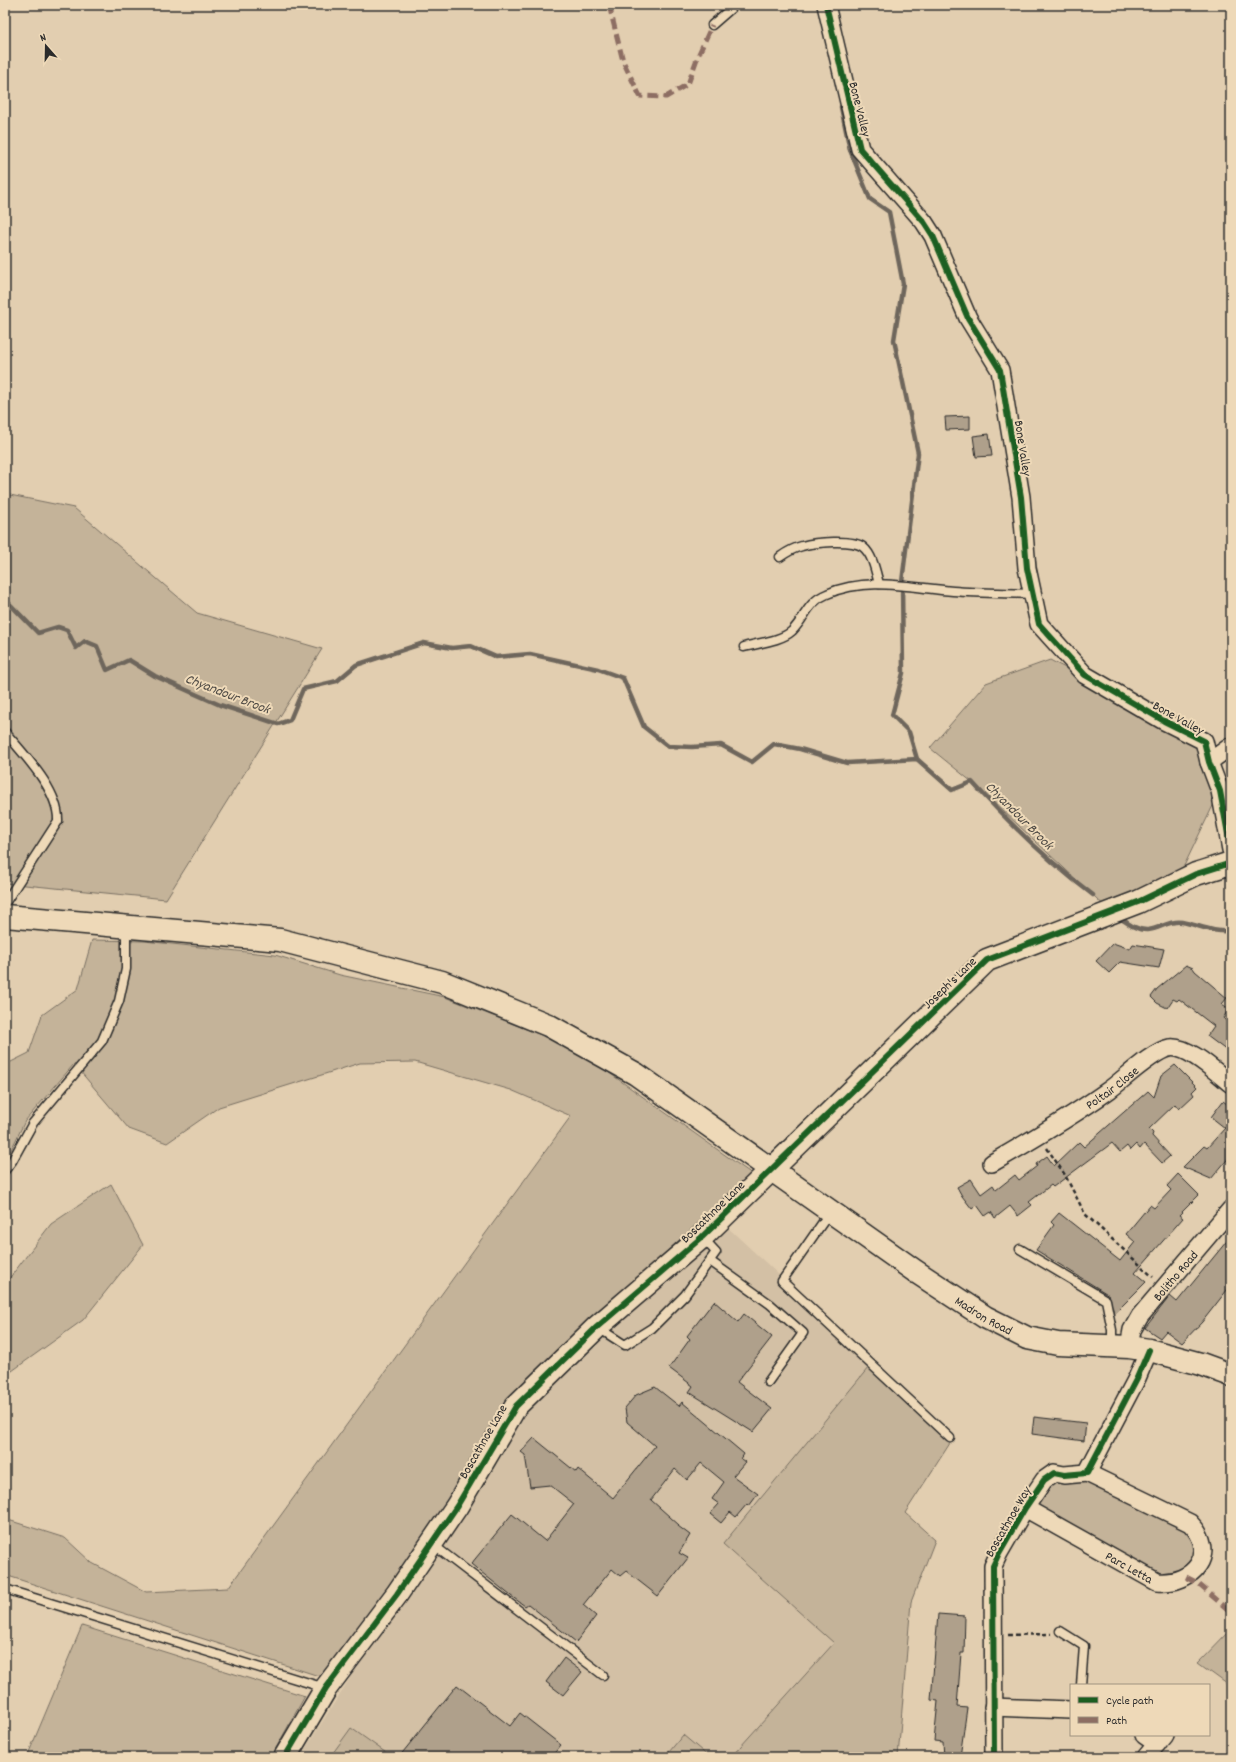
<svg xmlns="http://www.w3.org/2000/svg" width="1236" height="1762" viewBox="0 0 1236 1762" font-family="Dekko,sans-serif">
  <rect width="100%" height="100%" fill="#e2ceb0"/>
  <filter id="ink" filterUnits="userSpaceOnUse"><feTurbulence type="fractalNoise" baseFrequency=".025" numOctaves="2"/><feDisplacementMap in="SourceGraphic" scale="8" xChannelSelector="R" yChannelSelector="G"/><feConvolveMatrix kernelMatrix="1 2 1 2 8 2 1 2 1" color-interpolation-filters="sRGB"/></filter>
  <g filter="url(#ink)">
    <!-- built -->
    <polygon fill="#d3c0a5" points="725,1225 954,1437 905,1513 935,1540 911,1602 898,1757 300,1757 488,1460 555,1369"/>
    <!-- green -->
    <g fill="#c4b399" stroke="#786f62">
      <polygon points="5,494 74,508 197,613 322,649 166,899 5,883"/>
      <polygon points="1050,660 1204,741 1220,791 1184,866 1111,912 972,782 930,748 986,683"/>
      <polygon points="92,940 144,941 275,955 340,975 445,997 574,1048 752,1174 580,1330 502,1407 440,1517 322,1677 5,1575 5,1519 65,1538 92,1563 146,1592 228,1588 571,1116 511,1090 415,1062 360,1063 219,1107 167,1143 129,1129 74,1064 25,1121 11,1150 5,1158 5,1065 29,1053 42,1015 78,989"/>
      <polygon points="111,1184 143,1245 83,1320 5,1376 5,1284 51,1224"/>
      <polygon points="873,1362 954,1437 905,1513 935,1540 911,1602 898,1757 731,1757 834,1643 723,1544"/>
      <polygon points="1074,1475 1184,1518 1202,1556 1167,1583 1025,1508 1044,1480"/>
      <polygon points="82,1626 305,1696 271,1757 27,1757"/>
      <polygon points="1231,1629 1231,1687 1198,1663"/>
      <polygon points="351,1728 392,1757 330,1757"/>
      <polygon points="683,1735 709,1757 665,1757"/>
    </g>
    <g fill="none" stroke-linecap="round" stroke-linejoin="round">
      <!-- stream -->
      <g stroke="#6e665b" stroke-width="4.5">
        <polyline points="841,107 850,150 870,199 889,212 903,284 894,340 918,453 902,582 903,673 892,715 909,732 917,759"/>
        <polyline points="5,575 5,580"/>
        <path d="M5 599 38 633 58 627 67 630 76 648 85 641 97 646 107 670 129 660 155 676 220 705 278 724 290 720 303 689 337 681 356 665 424 643 452 648 471 646 496 657 530 654 598 669 623 678 644 727 668 746 692 747 721 745 752 762 774 744 800 749 847 763 917 759 952 790 972 782C1009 823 1048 861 1093 895"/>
        <path d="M1117 916C1126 922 1137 931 1148 930 1160 929 1169 920 1182 922 1198 925 1214 933 1231 931"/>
      </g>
    </g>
    <!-- building -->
    <g fill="#afa08b" stroke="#2b2b2b">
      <polygon points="970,416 970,429 946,430 945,417"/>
      <polygon points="989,434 992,456 976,457 973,436"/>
      <polygon points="1113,943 1130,949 1133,944 1164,949 1159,968 1120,962 1109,973 1096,961"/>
      <polygon points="1186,965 1193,968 1195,971 1227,998 1222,1004 1229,1009 1223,1018 1231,1025 1231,1054 1207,1036 1214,1026 1179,999 1177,1001 1173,999 1167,1008 1157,1003 1151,997 1157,989"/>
      <polygon points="1175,1065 1197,1087 1192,1092 1194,1095 1179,1109 1175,1104 1149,1129 1153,1133 1152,1136 1170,1156 1162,1163 1144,1144 1140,1149 1136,1144 1130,1150 1127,1146 1120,1152 1112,1143 1053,1187 1051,1185 1029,1202 1032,1205 1018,1216 1010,1206 995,1218 991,1212 985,1216 977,1205 972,1209 962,1196 957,1187 971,1179 981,1194 993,1185 996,1190 1015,1175 1019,1180 1037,1166 1036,1164 1047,1156 1054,1166 1079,1142 1084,1147 1148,1091 1154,1097 1161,1076"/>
      <polygon points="1223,1101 1231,1107 1231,1155 1211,1179 1183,1167 1204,1146 1207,1148 1225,1128 1211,1117"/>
      <polygon points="1178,1174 1199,1195 1179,1215 1183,1218 1135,1273 1146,1282 1114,1314 1109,1295 1036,1250 1054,1225 1051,1222 1059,1213 1120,1261 1135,1242 1126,1234 1150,1205 1154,1208 1171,1190 1167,1186"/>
      <polygon points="1231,1236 1231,1285 1202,1322 1182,1343 1166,1331 1160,1338 1145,1328 1170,1296 1177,1302"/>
      <polygon points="714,1301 738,1322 744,1314 772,1337 737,1382 772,1409 753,1432 689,1392 693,1386 669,1368 690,1339 687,1336"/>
      <polygon points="655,1387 679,1406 682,1402 744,1454 741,1459 745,1462 733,1476 758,1494 749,1506 747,1504 736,1517 730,1512 721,1523 710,1514 719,1504 712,1499 724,1482 701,1463 687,1480 675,1469 651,1500 679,1525 678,1526 690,1535 679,1553 688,1558 658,1596 626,1571 620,1576 612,1569 583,1605 596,1616 576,1642 528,1604 525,1606 511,1596 471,1564 512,1514 545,1541 574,1504 550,1485 530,1487 525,1455 521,1452 534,1438 576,1472 578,1469 613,1498 655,1446 627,1422 625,1408 636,1395"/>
      <polygon points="1034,1417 1086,1423 1084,1441 1032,1434"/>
      <polygon points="938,1614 965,1616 964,1653 961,1653 957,1707 967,1708 960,1757 944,1757 943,1742 934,1741 938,1701 931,1700"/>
      <polygon points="564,1658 582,1672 563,1695 546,1682"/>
      <polygon points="457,1685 510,1726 520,1713 561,1745 551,1757 399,1757"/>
    </g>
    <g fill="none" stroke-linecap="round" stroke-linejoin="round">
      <!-- lane casing -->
      <g stroke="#2b2b2b" stroke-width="11">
        <g id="lane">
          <polyline points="712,25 735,5"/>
          <path d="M780 557C787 552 794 548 802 546 815 542 853 539 863 547 873 555 876 573 879 584"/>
          <path d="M744 647C758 643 781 641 792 631 806 617 807 602 827 594 867 576 912 588 953 591 979 593 1006 593 1032 594"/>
          <path d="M5 732C24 755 59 790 58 821L5 903"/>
          <polyline points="5,1170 12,1161 33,1123 102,1041 119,1001 126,969 126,928"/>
          <polyline points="830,1212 782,1281 950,1438"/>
          <polyline points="1020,1249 1106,1300 1112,1330 1112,1345"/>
          <polyline points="710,1261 770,1304 803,1333 768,1382"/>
          <polyline points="597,1327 625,1345 652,1328 685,1295 716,1252 703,1238"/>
          <polyline points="432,1544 603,1675"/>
          <polyline points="5,1589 325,1688"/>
          <polyline points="1060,1631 1084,1646 1081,1685"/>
        </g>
      </g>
      <!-- street casing -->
      <g stroke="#2b2b2b" stroke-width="20">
        <g id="street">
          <polyline points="826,5 860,149 924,222 933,236 968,318 1000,370 1021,497 1027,568 1039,624 1085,675 1164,721 1204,741 1209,762 1220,791 1231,850"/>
          <polyline points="1209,762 1231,746"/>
          <path id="s1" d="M992 1163C1032 1140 1071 1117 1109 1090 1123 1080 1153 1051 1169 1048 1187 1044 1217 1073 1231 1084"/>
          <path id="s2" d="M1129 1347 1132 1330 1140 1316 1231 1209"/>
          <path id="s3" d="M1025 1508 1157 1582C1193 1585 1220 1553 1190 1523L1087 1473"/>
          <polyline points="993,1707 1071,1710"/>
          <polyline points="1144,1735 1157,1744"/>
          <polyline points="994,1757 993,1566 999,1553 1025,1508 1044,1480 1054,1473 1064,1475 1087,1473 1137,1378 1149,1350"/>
          <polyline points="1146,1757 1164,1735"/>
        </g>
      </g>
      <!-- secondary casing -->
      <g stroke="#2b2b2b" stroke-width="25">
        <g id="secondary">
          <path id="s4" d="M5 916 280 940 442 982 548 1025 636 1074 915 1271 985 1317 1027 1338 1058 1344 1129 1347 1149 1350 1201 1364 1231 1375"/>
          <polyline points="285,1757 326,1688 397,1594 457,1506 516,1406 597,1327 702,1237 987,960 1138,902 1196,874 1231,863"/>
        </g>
      </g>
      <!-- path -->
      <g stroke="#2b2b2b" stroke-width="2.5" stroke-dasharray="4 3" stroke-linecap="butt">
        <polyline points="1047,1148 1065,1175 1085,1214 1153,1277"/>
        <polyline points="1008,1635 1051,1634"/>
      </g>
      <!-- lane -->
      <use href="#lane" stroke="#eed9b8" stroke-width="8"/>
      <!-- street -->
      <use href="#street" stroke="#eed9b8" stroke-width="17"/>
      <!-- secondary -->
      <use href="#secondary" stroke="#eed9b8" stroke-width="22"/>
      <!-- quiet -->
      <g stroke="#8d6e63" stroke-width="5" stroke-dasharray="10 5" stroke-linecap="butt">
        <polyline points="609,5 623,61 640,96 666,97 688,84 698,56 712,25"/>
        <polyline points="1186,1577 1196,1582 1231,1612"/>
      </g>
      <!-- cycleway casing -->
      <g stroke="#eed9b8" stroke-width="8">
        <g id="cycleway">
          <polyline points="826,5 860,149 924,222 933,236 968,318 1000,370 1021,497 1027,568 1039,624 1085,675 1164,721 1204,741 1209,762 1220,791 1231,850"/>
          <polyline points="285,1757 326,1688 397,1594 457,1506 516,1406 597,1327 702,1237 987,960 1138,902 1196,874 1231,863"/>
          <polyline points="994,1757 993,1566 999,1553 1025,1508 1044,1480 1054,1473 1064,1475 1087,1473 1137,1378 1149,1350"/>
        </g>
      </g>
      <!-- cycleway -->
      <use href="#cycleway" stroke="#1b5e20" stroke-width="6"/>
    </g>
  </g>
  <g text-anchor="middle" stroke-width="4" stroke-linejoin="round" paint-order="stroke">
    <!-- street labels -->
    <g font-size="13" fill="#2b2b2b" stroke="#eed9b8">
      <text transform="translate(861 109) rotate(76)" y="5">Bone Valley</text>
      <text transform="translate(1024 448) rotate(81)" y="5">Bone Valley</text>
      <text transform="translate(1179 717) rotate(29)" y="5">Bone Valley</text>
      <text transform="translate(949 982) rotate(-44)" y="5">Joseph's Lane</text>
      <text dy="5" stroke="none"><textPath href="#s1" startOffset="142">Poltair Close</textPath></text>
      <text transform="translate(712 1211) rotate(-44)" y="5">Boscathnoe Lane</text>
      <text dy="5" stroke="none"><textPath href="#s2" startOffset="87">Bolitho Road</textPath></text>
      <text dy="5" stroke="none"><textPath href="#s4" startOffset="1082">Madron Road</textPath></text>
      <text transform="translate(482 1441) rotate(-60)" y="5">Boscathnoe Lane</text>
      <text transform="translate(1007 1521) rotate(-60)" y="5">Boscathnoe Way</text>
      <text dy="5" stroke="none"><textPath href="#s3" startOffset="120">Parc Letta</textPath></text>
    </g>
    <!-- water labels -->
    <g font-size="14" font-style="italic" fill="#4c4843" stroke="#eed9b8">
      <text transform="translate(228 693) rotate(21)" y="5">Chyandour Brook</text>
      <text transform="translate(1020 815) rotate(45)" y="5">Chyandour Brook</text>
    </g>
  </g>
  <!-- margin -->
  <rect width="1236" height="1762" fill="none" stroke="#eed9b8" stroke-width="20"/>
  <rect x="10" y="10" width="1216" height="1742" fill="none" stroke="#2b2b2b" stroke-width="1.5" filter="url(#ink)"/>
  <!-- legend -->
  <rect x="1070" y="1684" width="140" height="52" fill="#eed9b8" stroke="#a09380"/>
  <rect x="1078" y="1697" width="20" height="6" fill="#1b5e20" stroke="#a09380"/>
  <text x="1106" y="1704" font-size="12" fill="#2b2b2b">Cycle path</text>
  <rect x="1078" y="1717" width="20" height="6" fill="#8d6e63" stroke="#a09380"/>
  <text x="1106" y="1724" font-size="12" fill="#2b2b2b">Path</text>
  <!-- north arrow -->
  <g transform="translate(46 46) rotate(340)" stroke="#eed9b8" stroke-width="3" paint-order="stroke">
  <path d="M0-3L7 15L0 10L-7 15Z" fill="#2b2b2b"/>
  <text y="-6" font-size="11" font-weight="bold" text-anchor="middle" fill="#2b2b2b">N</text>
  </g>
</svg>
